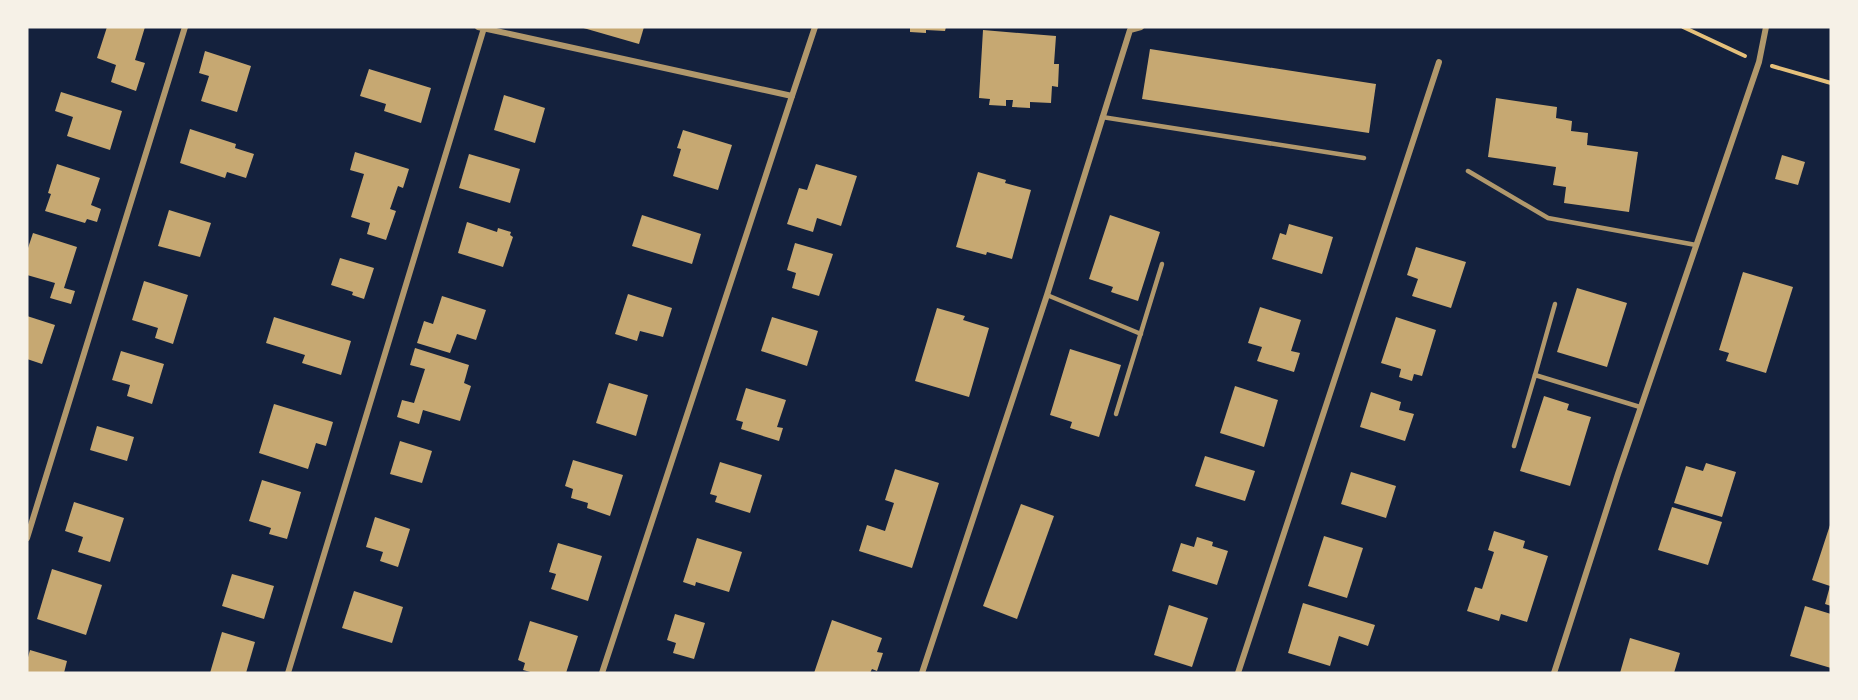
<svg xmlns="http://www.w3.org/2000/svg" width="1858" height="700" viewBox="0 0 1858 700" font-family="'Open Sans',sans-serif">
  <rect width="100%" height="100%" fill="#14213d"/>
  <!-- building -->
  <g fill="#c6a872">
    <polygon points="107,27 145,27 135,60 145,63 136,91 111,82 116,65 97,58"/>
    <polygon points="580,27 644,27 639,44"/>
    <polygon points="910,27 946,27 945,31 926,30 926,33 910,32"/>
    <polygon points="983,30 1056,36 1054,64 1059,64 1058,87 1052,86 1051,103 1030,102 1030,108 1012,107 1013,100 1006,100 1006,106 989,105 990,99 979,98"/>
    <polygon points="1150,49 1376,84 1369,133 1142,99"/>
    <polygon points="205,51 251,66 237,112 201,101 209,76 199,73"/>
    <polygon points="369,69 431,88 421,123 384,111 386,104 360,96"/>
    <polygon points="61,92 122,111 110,150 67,136 73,117 55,111"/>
    <polygon points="504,95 545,108 535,143 494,130"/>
    <polygon points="1496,98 1557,107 1556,118 1572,121 1571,131 1588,133 1587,145 1638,152 1629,212 1564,203 1566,187 1553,185 1556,167 1488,157"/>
    <polygon points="190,129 236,144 235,148 254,154 246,178 227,172 225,178 180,163"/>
    <polygon points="683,130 732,145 718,190 673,176 681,149 677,148"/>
    <polygon points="355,152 409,169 403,188 398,186 390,209 396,211 386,240 367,234 370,223 351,217 364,174 350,170"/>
    <polygon points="469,154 520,169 510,203 459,188"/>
    <polygon points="1782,155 1805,162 1798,185 1775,179"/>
    <polygon points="57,164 100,178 91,205 101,209 97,222 87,219 85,223 45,211 51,194 48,193"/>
    <polygon points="816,164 857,176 841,226 817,218 813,232 787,224 799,188 807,190"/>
    <polygon points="978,172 1006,180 1005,183 1031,190 1012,259 987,252 986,255 956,247"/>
    <polygon points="169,210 211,223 200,257 158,246"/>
    <polygon points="642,215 701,234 692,264 632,246"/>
    <polygon points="1110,215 1160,232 1138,301 1111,292 1113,287 1089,279"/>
    <polygon points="467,222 497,232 498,228 511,232 510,235 513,237 503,267 458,253"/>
    <polygon points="1289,224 1333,237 1322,274 1272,259 1280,233 1286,235"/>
    <polygon points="33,233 77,247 64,288 75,291 71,304 50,298 55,283 27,275 27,251"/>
    <polygon points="795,243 833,254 819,296 792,288 796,273 787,270"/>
    <polygon points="1416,247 1466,262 1451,308 1412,296 1418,279 1407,275"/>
    <polygon points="340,258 374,268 364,299 352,295 353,292 331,285"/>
    <polygon points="1743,272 1793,287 1766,373 1726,361 1729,353 1719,350"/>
    <polygon points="144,281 188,295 173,344 155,338 158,328 132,320"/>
    <polygon points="1577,288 1627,303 1607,367 1557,352"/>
    <polygon points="628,294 672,308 663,337 640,331 637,341 615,334"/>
    <polygon points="442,296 486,310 476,340 457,334 450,353 417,343 424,321 433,324"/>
    <polygon points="1260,307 1301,320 1291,351 1300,353 1294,372 1257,361 1262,347 1248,343"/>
    <polygon points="937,308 965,316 963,320 989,328 969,397 915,381"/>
    <polygon points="27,316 55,325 42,364 27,359"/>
    <polygon points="274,317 351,341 341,375 302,363 305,355 266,343"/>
    <polygon points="772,317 818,331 807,366 761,351"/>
    <polygon points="1396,317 1436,330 1422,376 1414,374 1412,381 1399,377 1401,369 1381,363"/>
    <polygon points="415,348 469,365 464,383 471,386 460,421 423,410 419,424 397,417 402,400 414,403 425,369 410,365"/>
    <polygon points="1070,349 1121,365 1099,437 1070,428 1072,422 1050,415"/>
    <polygon points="121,351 164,364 152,404 127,396 130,385 112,380"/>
    <polygon points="609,383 648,395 636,436 596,423"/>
    <polygon points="1235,386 1278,400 1264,447 1220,433"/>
    <polygon points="746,388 786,400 777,427 783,428 779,441 741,429 743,422 736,420"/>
    <polygon points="1371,392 1401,402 1399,410 1414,414 1405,441 1360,427"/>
    <polygon points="1544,396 1569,404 1567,410 1591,417 1570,486 1520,471"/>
    <polygon points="274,404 333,422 326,446 316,443 308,469 259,453"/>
    <polygon points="97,426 134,437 127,461 90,450"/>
    <polygon points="400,441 432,451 422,483 390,474"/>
    <polygon points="1205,456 1255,471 1245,501 1195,486"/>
    <polygon points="573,460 623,475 610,516 587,508 588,503 571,498 573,489 565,486"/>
    <polygon points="720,462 762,475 750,513 715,502 717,496 710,494"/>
    <polygon points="1706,463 1736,472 1722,517 1674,503 1686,466 1703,471"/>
    <polygon points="895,469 939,483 912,568 859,551 867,525 885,531 894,503 885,500"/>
    <polygon points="1351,472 1396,486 1386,518 1341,504"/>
    <polygon points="262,480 301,492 287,539 269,534 271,528 249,521"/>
    <polygon points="74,502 124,518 110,562 78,552 83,537 65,531"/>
    <polygon points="1021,504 1054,516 1017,619 983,606"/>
    <polygon points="1672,507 1722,522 1708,565 1658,550"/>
    <polygon points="375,517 410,529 398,567 380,561 383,552 366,547"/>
    <polygon points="1831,522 1831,606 1825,604 1830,586 1812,580"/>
    <polygon points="1494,531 1525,541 1523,548 1548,556 1527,622 1501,614 1499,621 1467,611 1475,587 1482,589 1494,552 1488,550"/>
    <polygon points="1324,536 1363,548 1347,598 1308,586"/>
    <polygon points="1197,537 1213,542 1212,546 1228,551 1217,585 1172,571 1181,543 1194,547"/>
    <polygon points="697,538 742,552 729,592 696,582 695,586 683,582"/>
    <polygon points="558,543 602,556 588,601 551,589 556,574 549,572"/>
    <polygon points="52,569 102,585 86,635 37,619"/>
    <polygon points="232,574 274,586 264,619 222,606"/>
    <polygon points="354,591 403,607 392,643 342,628"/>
    <polygon points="1303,603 1375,625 1368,646 1339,636 1330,666 1288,653"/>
    <polygon points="1169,605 1208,618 1192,667 1154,655"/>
    <polygon points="1805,606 1831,614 1831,668 1790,656"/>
    <polygon points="675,614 705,623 694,659 673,653 676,643 667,640"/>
    <polygon points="832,620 882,638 877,652 883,653 877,671 872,669 870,673 814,673"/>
    <polygon points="530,621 578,636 566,673 534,673 523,670 525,663 518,660"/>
    <polygon points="222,632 255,642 246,673 210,673"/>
    <polygon points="1630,638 1680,653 1674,673 1620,673"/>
    <polygon points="30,650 67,661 64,673 27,673 27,661"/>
  </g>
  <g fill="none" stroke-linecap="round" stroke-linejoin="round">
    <!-- path -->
    <g stroke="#e5c07b" stroke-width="4">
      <polyline points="1683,27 1745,56"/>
      <polyline points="1772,66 1831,83"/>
    </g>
    <!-- service -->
    <g stroke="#b1986c" stroke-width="4.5">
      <polyline points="1102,117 1364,158"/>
      <polyline points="1468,171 1548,218 1696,245"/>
      <polyline points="1047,295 1141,334"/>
      <polyline points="1535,375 1555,304"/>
      <polyline points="1116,414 1162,264"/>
      <polyline points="1514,446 1535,375 1640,407"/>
    </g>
    <!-- minor -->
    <g stroke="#b1986c" stroke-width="6">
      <polyline points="478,27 792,96 815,27"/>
      <polyline points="27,538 185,27"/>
      <polyline points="288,673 484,28"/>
      <polyline points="602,673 792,96"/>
      <polyline points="922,673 1047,295 1130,30 1141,27"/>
      <polyline points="1238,673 1439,62"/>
      <polyline points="1554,673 1618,474 1759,62 1766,27"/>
    </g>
  </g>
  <!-- border -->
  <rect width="1858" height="700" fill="none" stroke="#f6f1e7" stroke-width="57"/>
</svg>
